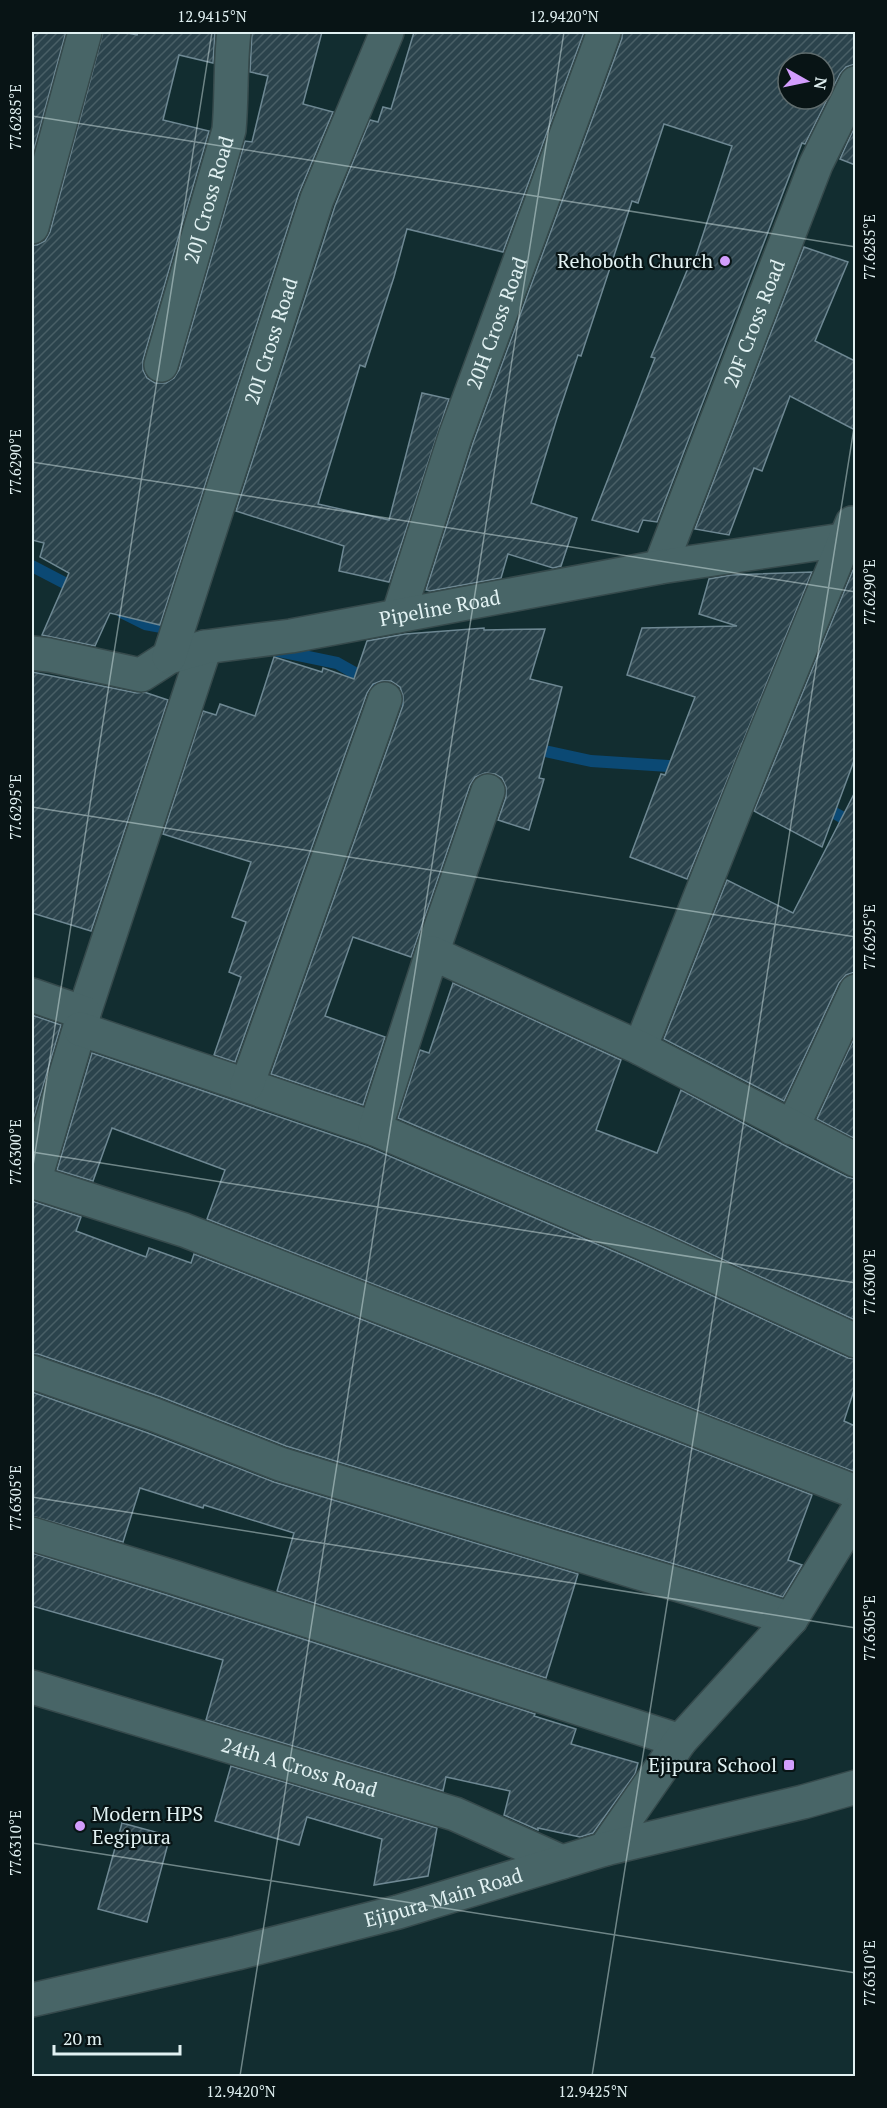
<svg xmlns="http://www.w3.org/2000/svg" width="887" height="2108" viewBox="0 0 887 2108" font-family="'PT Serif',serif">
  <defs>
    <pattern id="building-hatch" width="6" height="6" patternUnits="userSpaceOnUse" patternTransform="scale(1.5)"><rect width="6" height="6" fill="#2b434c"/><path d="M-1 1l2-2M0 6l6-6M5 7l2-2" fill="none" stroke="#495f66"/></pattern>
  </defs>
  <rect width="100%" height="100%" fill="#122d30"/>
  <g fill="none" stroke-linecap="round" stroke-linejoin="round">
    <!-- stream -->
    <g stroke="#0b4974" stroke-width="12">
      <polyline points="32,566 78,590"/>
      <polyline points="123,613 145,624 178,630"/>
      <polyline points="274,650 337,663 417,708"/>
      <polyline points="531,748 591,761 684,767"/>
      <polyline points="820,805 856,825"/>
    </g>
  </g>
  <!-- building -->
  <g fill="url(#building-hatch)" stroke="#6e8893" stroke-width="1.5" fill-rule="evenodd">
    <polygon points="32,32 66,32 32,157"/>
    <polygon points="103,32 122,32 137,35 138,32 215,32 213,63 179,55 163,120 209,131 143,360 143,370 147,378 155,383 166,383 174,378 179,370 245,141 252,142 268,76 250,72 252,32 322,32 303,104 333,112 299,193 160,625 110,613 95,646 42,635 69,573 40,557 44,543 32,540 32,245 37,245 45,241 50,232"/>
    <polygon points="414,32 584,32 503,252 407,229 394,277 365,367 360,365 318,504 389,520 422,393 449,399 389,582 339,571 344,546 236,511 335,206 370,120 378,122 383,107 391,109"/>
    <path d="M622 32H855V64L846 67 840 74 805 144 802 143 657 522 643 520 638 532 592 520 655 358 651 357 691 261 694 262 732 146 664 124 638 203 632 201 581 356 578 355 557 418 531 503 577 518 561 566 553 568 508 554 501 578 430 591 426 590 473 443 622 38ZM788 63H824V99H788Z"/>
    <polygon points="855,126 855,165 840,159"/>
    <polygon points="804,247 848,262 815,341 855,361 855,430 790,396 762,471 754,468 729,535 695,529"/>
    <polygon points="853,570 855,570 855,758 822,847 754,811"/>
    <polygon points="812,572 687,879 630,857 661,774 665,775 695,697 627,675 642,628 737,626 699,614 709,579 731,575"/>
    <polygon points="484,628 484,630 545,629 530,679 562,687 539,778 544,779 529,830 498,820 506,797 506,787 502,778 495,774 485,773 475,777 470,785 411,957 353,937 325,1016 385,1037 363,1105 271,1074 403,705 403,696 400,687 391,681 381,681 373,684 367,693 235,1062 214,1055 241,977 229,972 246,922 232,917 251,862 163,834 203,711 216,715 220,704 255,716 274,657 322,672 323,668 354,679 367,641 405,634"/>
    <polygon points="32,672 137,693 144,692 168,700 91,931 32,913"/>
    <polygon points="855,792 855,972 846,975 839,983 784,1101 664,1039 727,880 793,913"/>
    <polygon points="453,983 621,1060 596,1130 657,1153 681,1090 784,1145 847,1177 855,1179 855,1320 654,1228 398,1118 420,1050 429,1053"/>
    <polygon points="32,1015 61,1025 32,1124"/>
    <polygon points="855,1036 855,1139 817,1119"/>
    <polygon points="92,1053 368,1147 639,1262 848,1358 855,1359 855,1387 844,1421 855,1426 855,1472 207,1219 225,1170 112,1128 93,1181 57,1170"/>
    <polygon points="32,1201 81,1217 76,1231 146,1257 149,1248 191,1263 194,1254 812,1495 788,1560 802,1565 783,1597 286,1446 161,1397 38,1354 32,1354"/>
    <polygon points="32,1392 148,1433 274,1482 578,1574 546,1678 277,1591 294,1533 204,1505 203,1508 140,1488 123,1542 32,1516"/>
    <polygon points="32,1553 167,1595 535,1714 534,1716 576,1729 571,1744 638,1763 635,1774 593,1833 580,1837 538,1828 538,1830 504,1815 510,1791 446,1777 443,1791 206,1720 223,1660 32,1606"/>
    <polygon points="231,1766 437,1828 428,1876 374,1885 382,1839 307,1817 299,1845 215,1821"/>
    <polygon points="122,1823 170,1836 147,1922 98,1909"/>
  </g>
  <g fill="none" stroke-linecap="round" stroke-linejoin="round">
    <!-- minor casing -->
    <g stroke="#364a4c" stroke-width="36">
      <g id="minor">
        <polyline points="32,227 85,32"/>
        <path id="s1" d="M161 365 229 130C232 97 230 64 234 32"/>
        <path id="s2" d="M660 567 816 164 856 83"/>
        <path id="s3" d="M398 616 455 437 604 32"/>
        <polyline points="205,647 84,1013 34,1182 184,1230 856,1492"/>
        <path id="s4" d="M32 653 49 655 141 675 169 657 205 647 291 636 660 567 856 538"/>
        <path id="s5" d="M169 657 317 199 387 32"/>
        <polyline points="432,953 488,791"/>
        <polyline points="32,995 84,1013"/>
        <polyline points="80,1029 375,1129 647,1245 856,1341"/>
        <polyline points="640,1048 753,764 852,523"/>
        <polyline points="247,1085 385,699"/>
        <polyline points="792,1128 856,991"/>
        <polyline points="375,1129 432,953 640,1048 856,1160"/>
        <polyline points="32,1372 155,1415 280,1464 791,1619"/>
        <polyline points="32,1534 173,1577 680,1741"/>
        <path id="s6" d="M32 1687 455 1814 562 1862"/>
        <polyline points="605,1849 680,1741 791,1619 856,1513"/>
      </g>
    </g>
    <!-- tertiary casing -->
    <g stroke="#364a4c" stroke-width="36">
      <g id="tertiary">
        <path id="s7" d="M32 2000 237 1953 398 1912 605 1849 803 1802 856 1787"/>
      </g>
    </g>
    <!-- minor -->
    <use href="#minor" stroke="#486567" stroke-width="33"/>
    <!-- tertiary -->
    <use href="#tertiary" stroke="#486567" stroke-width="33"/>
  </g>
  <!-- ticks -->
  <path fill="none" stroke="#e1f1f2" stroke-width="1.5" stroke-opacity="0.45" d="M32 116 856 247M32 462 856 592M32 807 856 937M32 1152 856 1283M32 1172 212 32M32 1497 856 1628M32 1843 856 1973M240 2076 564 32M592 2076 856 415"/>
  <!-- markers -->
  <g fill="#d29dfd" stroke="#081415" stroke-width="2">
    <circle cx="725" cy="261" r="6"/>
    <rect x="783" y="1759" width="12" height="12" rx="3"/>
    <circle cx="80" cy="1826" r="6"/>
  </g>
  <g text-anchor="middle" stroke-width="4.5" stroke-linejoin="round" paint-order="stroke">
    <!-- street labels -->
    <g font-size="20" fill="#e1f1f2" stroke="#081415">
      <text dy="7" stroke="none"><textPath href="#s1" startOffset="172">20J Cross Road</textPath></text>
      <text dy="7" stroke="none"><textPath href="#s3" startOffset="309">20H Cross Road</textPath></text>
      <text dy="7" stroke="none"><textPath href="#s2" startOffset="261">20F Cross Road</textPath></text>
      <text dy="7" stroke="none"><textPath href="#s5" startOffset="332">20I Cross Road</textPath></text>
      <text dy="7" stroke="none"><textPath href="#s4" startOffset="420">Pipeline Road</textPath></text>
      <text dy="7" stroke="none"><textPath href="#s6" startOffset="279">24th A Cross Road</textPath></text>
      <text dy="7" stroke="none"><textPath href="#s7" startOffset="424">Ejipura Main Road</textPath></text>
    </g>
    <!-- poi labels -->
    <g font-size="20" fill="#e1f1f2" stroke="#081415" text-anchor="end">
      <text x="713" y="268">Rehoboth Church</text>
      <text x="777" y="1772">Ejipura School</text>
      <text x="92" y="1821" text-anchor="start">Modern HPS<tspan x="92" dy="23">Eegipura</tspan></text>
    </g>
  </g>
  <!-- border -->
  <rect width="887" height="2108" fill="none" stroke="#081415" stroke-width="66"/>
  <!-- north arrow -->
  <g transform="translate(806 81) rotate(99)"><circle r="28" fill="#081415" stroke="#5f6c6d" stroke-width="1.5"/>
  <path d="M0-4.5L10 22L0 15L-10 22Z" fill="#d29dfd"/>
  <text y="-9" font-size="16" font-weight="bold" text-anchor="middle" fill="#e1f1f2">N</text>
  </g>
  <!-- scale -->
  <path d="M54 2045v9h126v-9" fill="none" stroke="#e1f1f2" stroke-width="3"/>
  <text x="63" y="2045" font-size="18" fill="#e1f1f2" stroke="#081415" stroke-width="4.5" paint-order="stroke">20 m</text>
  <rect x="33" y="33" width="821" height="2042" fill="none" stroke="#e1f1f2" stroke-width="2"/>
  <g font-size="15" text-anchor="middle" fill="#e1f1f2">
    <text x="212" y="22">12.9415°N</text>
    <text x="564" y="22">12.9420°N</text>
    <text transform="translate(16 117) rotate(-90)" y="5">77.6285°E</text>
    <text transform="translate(870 247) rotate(-90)" y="5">77.6285°E</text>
    <text transform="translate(16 462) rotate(-90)" y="5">77.6290°E</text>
    <text transform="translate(870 592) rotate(-90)" y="5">77.6290°E</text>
    <text transform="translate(16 807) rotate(-90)" y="5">77.6295°E</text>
    <text transform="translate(870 937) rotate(-90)" y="5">77.6295°E</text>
    <text transform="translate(16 1152) rotate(-90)" y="5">77.6300°E</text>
    <text transform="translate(870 1282) rotate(-90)" y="5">77.6300°E</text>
    <text transform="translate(16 1498) rotate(-90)" y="5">77.6305°E</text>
    <text transform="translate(870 1628) rotate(-90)" y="5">77.6305°E</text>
    <text transform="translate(16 1843) rotate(-90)" y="5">77.6310°E</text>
    <text transform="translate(870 1973) rotate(-90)" y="5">77.6310°E</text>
    <text x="241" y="2097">12.9420°N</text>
    <text x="593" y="2097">12.9425°N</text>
  </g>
</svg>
